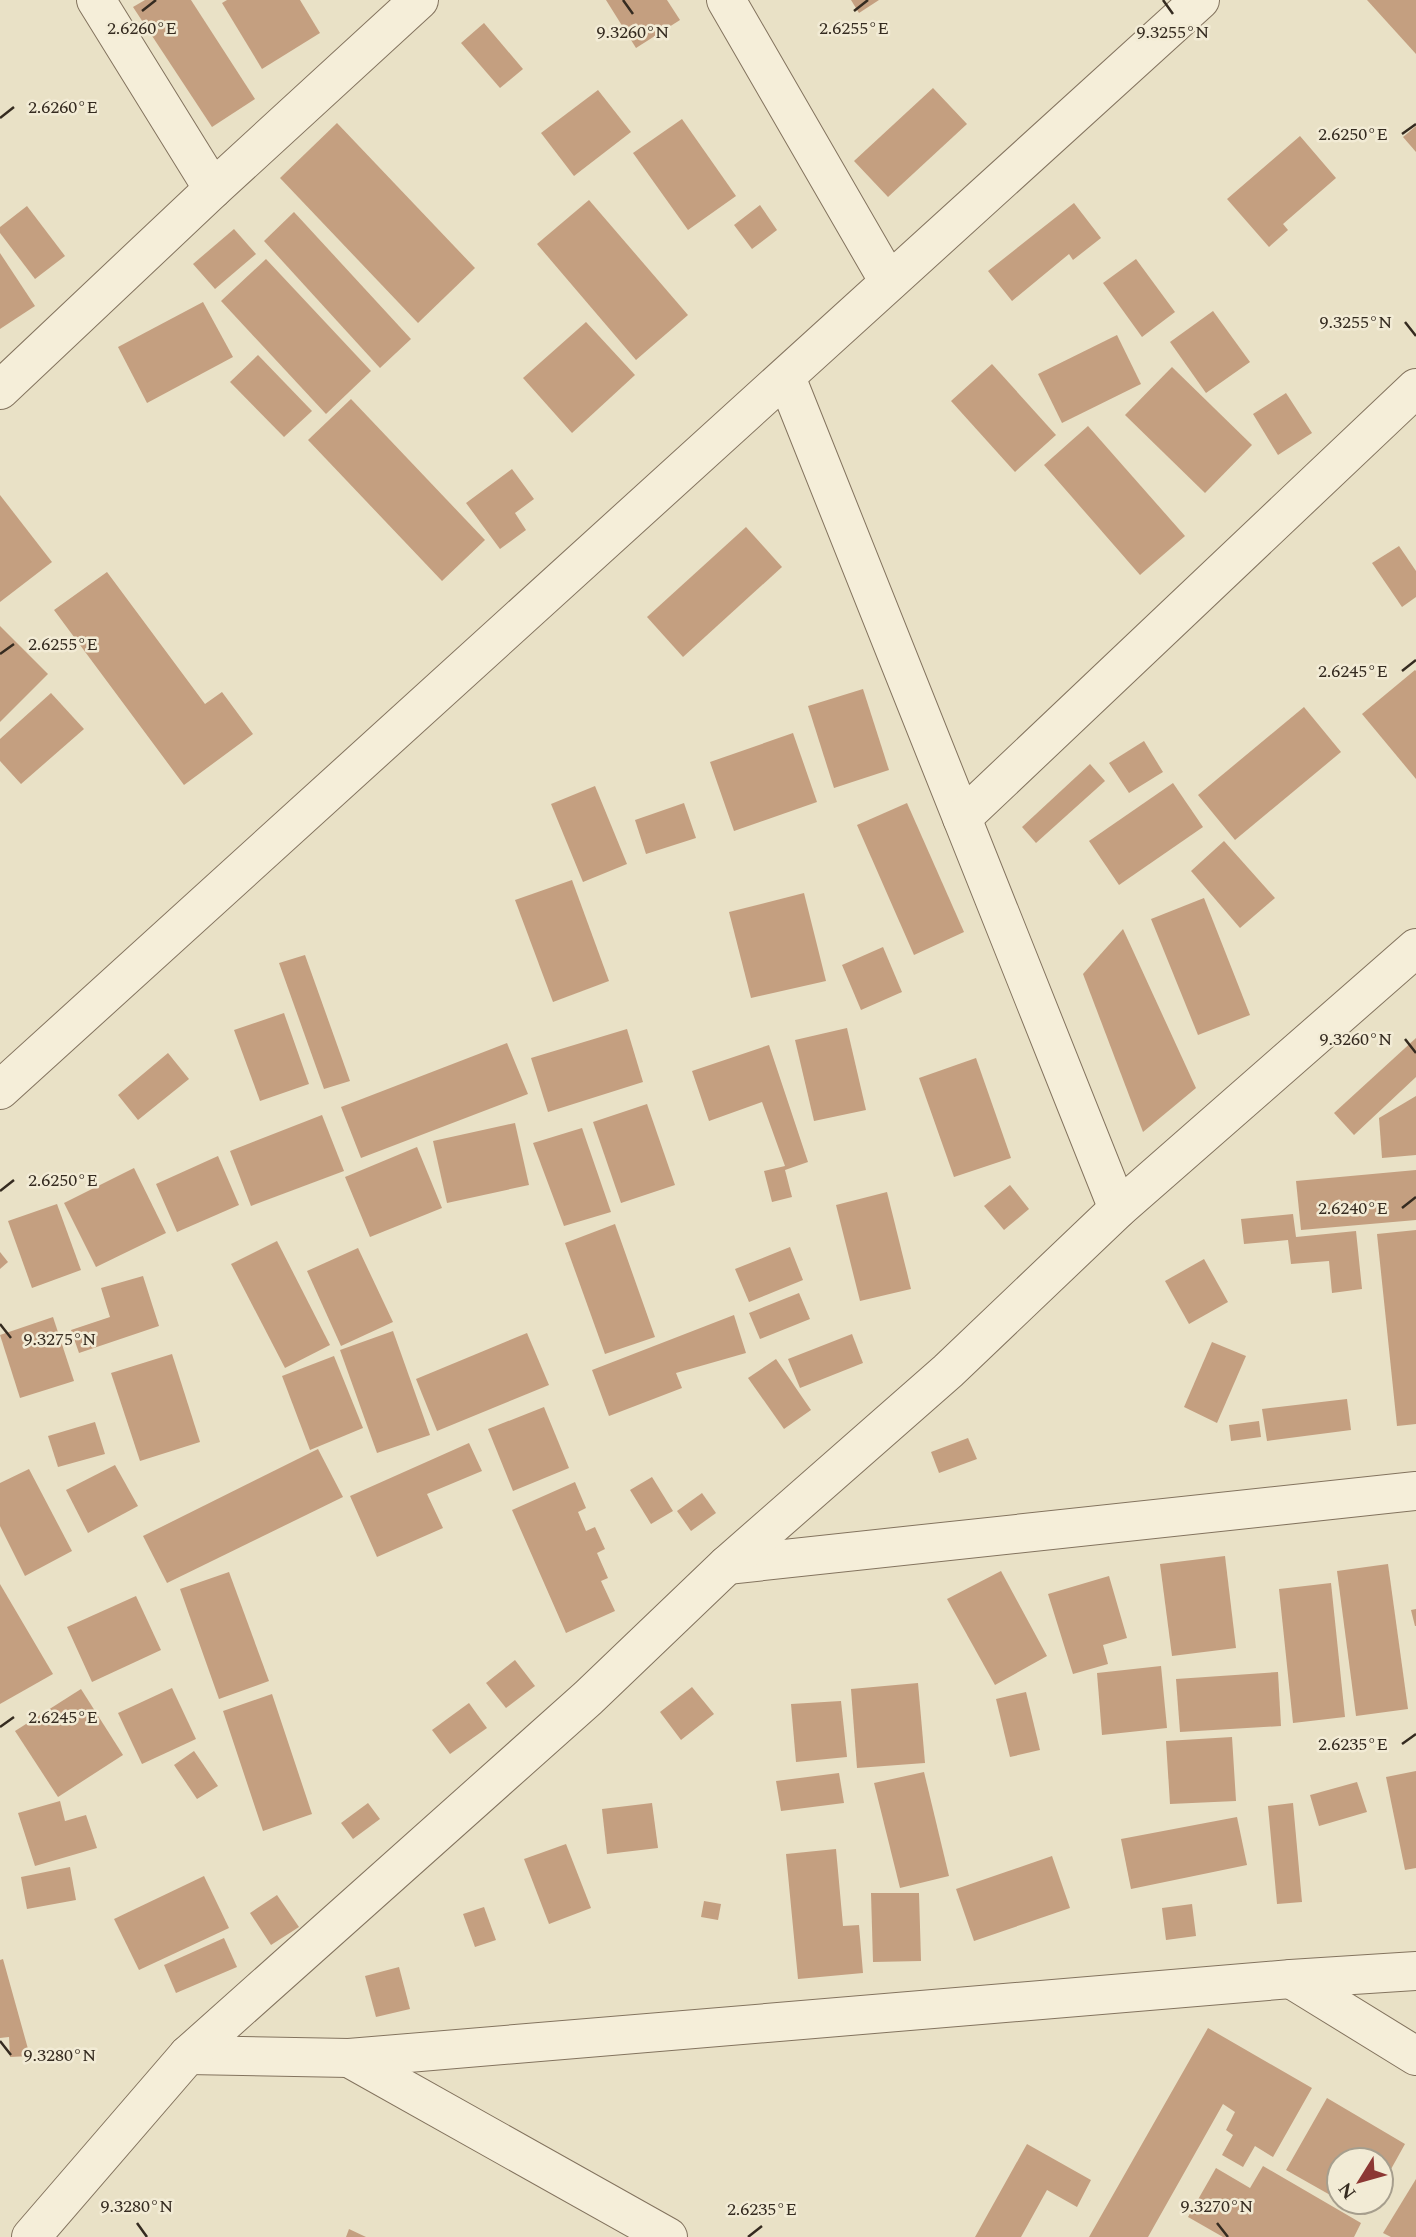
<svg xmlns="http://www.w3.org/2000/svg" width="1416" height="2237" viewBox="0 0 1416 2237" font-family="Spectral,serif">
  <rect width="100%" height="100%" fill="#e9e1c6"/>
  <!-- building -->
  <g fill="#c49f80">
    <polygon points="145,0 191,0 255,99 212,127 133,7"/>
    <polygon points="227,0 300,0 320,33 262,69 222,3"/>
    <polygon points="606,0 667,0 680,20 636,48"/>
    <polygon points="851,0 879,0 859,13"/>
    <polygon points="1367,0 1416,0 1416,54"/>
    <polygon points="484,23 523,69 500,88 461,43"/>
    <polygon points="933,88 967,124 888,197 854,161"/>
    <polygon points="598,90 631,132 574,176 541,133"/>
    <polygon points="682,119 736,196 688,230 633,153"/>
    <polygon points="337,123 475,268 418,323 280,178"/>
    <polygon points="1416,126 1416,152 1403,137"/>
    <polygon points="1300,136 1336,178 1283,224 1288,230 1269,247 1227,199"/>
    <polygon points="589,200 688,315 636,360 537,244"/>
    <polygon points="1074,203 1101,238 1073,260 1069,254 1012,301 988,271"/>
    <polygon points="760,205 777,230 752,249 734,225"/>
    <polygon points="27,206 65,256 35,279 0,233 0,227"/>
    <polygon points="294,212 411,339 380,368 264,241"/>
    <polygon points="234,229 256,254 215,289 193,264"/>
    <polygon points="0,253 35,306 0,329"/>
    <polygon points="266,259 371,371 326,414 221,301"/>
    <polygon points="1136,259 1175,312 1142,337 1103,283"/>
    <polygon points="203,302 233,357 147,403 118,347"/>
    <polygon points="1213,311 1250,362 1206,393 1170,342"/>
    <polygon points="586,322 635,375 572,433 523,378"/>
    <polygon points="1117,335 1141,384 1062,423 1038,374"/>
    <polygon points="258,355 312,411 284,437 230,382"/>
    <polygon points="992,364 1056,435 1015,472 951,401"/>
    <polygon points="1172,367 1252,445 1205,493 1125,415"/>
    <polygon points="1286,393 1312,433 1278,455 1253,414"/>
    <polygon points="351,399 485,540 442,581 308,440"/>
    <polygon points="1088,426 1185,536 1140,575 1044,465"/>
    <polygon points="512,469 534,499 515,513 526,530 500,549 466,503"/>
    <polygon points="0,495 52,562 0,602"/>
    <polygon points="746,527 782,567 683,657 647,617"/>
    <polygon points="1399,546 1416,571 1416,597 1402,607 1372,563"/>
    <polygon points="107,572 205,704 222,692 253,734 184,785 54,610"/>
    <polygon points="0,626 48,674 0,722"/>
    <polygon points="1415,670 1416,671 1416,779 1362,714"/>
    <polygon points="863,689 889,770 834,788 808,706"/>
    <polygon points="51,693 84,729 21,784 0,761 0,739"/>
    <polygon points="1304,707 1341,752 1235,840 1198,795"/>
    <polygon points="793,733 817,802 734,831 710,762"/>
    <polygon points="1144,741 1163,772 1129,793 1109,763"/>
    <polygon points="1090,764 1105,781 1036,843 1022,827"/>
    <polygon points="1173,783 1203,827 1119,885 1089,841"/>
    <polygon points="595,786 627,864 583,882 551,804"/>
    <polygon points="684,803 696,838 646,854 635,820"/>
    <polygon points="907,803 964,932 914,955 857,825"/>
    <polygon points="1224,841 1275,898 1240,928 1191,871"/>
    <polygon points="572,880 609,981 553,1002 515,900"/>
    <polygon points="804,893 826,981 751,998 729,912"/>
    <polygon points="1204,898 1250,1015 1198,1035 1151,919"/>
    <polygon points="1123,929 1196,1088 1143,1132 1083,974"/>
    <polygon points="883,947 902,992 861,1010 842,965"/>
    <polygon points="305,955 350,1081 324,1089 279,963"/>
    <polygon points="284,1013 309,1084 260,1101 234,1030"/>
    <polygon points="847,1028 866,1110 814,1121 795,1040"/>
    <polygon points="627,1029 643,1082 548,1112 531,1058"/>
    <polygon points="1416,1038 1416,1077 1354,1135 1334,1113"/>
    <polygon points="507,1043 528,1094 361,1158 341,1107"/>
    <polygon points="769,1045 808,1162 785,1170 792,1197 772,1202 764,1171 785,1166 762,1102 709,1121 692,1071"/>
    <polygon points="168,1053 189,1079 138,1120 118,1095"/>
    <polygon points="976,1058 1011,1158 954,1177 919,1078"/>
    <polygon points="1416,1096 1416,1155 1382,1158 1379,1118"/>
    <polygon points="647,1104 675,1185 621,1203 593,1122"/>
    <polygon points="322,1115 344,1171 251,1206 230,1151"/>
    <polygon points="515,1123 529,1185 447,1203 433,1141"/>
    <polygon points="582,1128 611,1212 564,1226 533,1143"/>
    <polygon points="417,1147 442,1208 370,1237 345,1177"/>
    <polygon points="218,1156 239,1205 177,1232 156,1184"/>
    <polygon points="134,1168 166,1233 96,1267 64,1203"/>
    <polygon points="1416,1170 1416,1220 1301,1230 1296,1181"/>
    <polygon points="1010,1185 1029,1209 1004,1230 984,1206"/>
    <polygon points="887,1192 911,1289 860,1301 836,1205"/>
    <polygon points="57,1204 81,1270 32,1288 8,1221"/>
    <polygon points="1293,1214 1296,1237 1356,1231 1362,1289 1332,1293 1329,1261 1291,1264 1288,1240 1244,1244 1241,1219"/>
    <polygon points="615,1224 655,1337 605,1354 565,1243"/>
    <polygon points="1416,1230 1416,1424 1397,1426 1377,1234"/>
    <polygon points="277,1241 330,1345 285,1368 231,1264"/>
    <polygon points="790,1247 803,1280 749,1302 735,1269"/>
    <polygon points="358,1248 393,1322 341,1346 307,1271"/>
    <polygon points="0,1252 8,1262 0,1269"/>
    <polygon points="1204,1259 1228,1302 1189,1324 1165,1281"/>
    <polygon points="143,1276 159,1326 79,1353 71,1330 110,1317 101,1288"/>
    <polygon points="799,1293 810,1319 760,1339 749,1313"/>
    <polygon points="734,1315 746,1353 676,1373 682,1388 609,1416 592,1370"/>
    <polygon points="53,1317 74,1381 20,1398 0,1335"/>
    <polygon points="393,1331 430,1435 377,1453 340,1350"/>
    <polygon points="527,1333 549,1385 437,1431 416,1379"/>
    <polygon points="852,1334 863,1363 800,1388 788,1359"/>
    <polygon points="1212,1342 1246,1356 1217,1423 1184,1407"/>
    <polygon points="172,1354 200,1442 140,1461 111,1373"/>
    <polygon points="334,1356 363,1428 310,1450 282,1376"/>
    <polygon points="776,1359 811,1410 784,1429 748,1378"/>
    <polygon points="1347,1399 1351,1430 1267,1441 1262,1409"/>
    <polygon points="544,1407 569,1468 513,1491 488,1429"/>
    <polygon points="1259,1421 1261,1437 1231,1441 1229,1425"/>
    <polygon points="95,1422 105,1454 58,1467 48,1436"/>
    <polygon points="968,1438 977,1459 939,1473 931,1452"/>
    <polygon points="469,1443 482,1471 427,1494 443,1528 377,1557 350,1496"/>
    <polygon points="318,1449 343,1497 167,1583 143,1536"/>
    <polygon points="115,1465 138,1506 88,1533 66,1490"/>
    <polygon points="29,1469 72,1551 25,1576 0,1526 0,1483"/>
    <polygon points="652,1477 673,1511 651,1524 630,1490"/>
    <polygon points="575,1482 586,1508 578,1512 586,1531 595,1527 605,1549 597,1553 608,1578 601,1581 615,1611 566,1633 512,1510"/>
    <polygon points="702,1493 716,1513 691,1531 677,1511"/>
    <polygon points="1225,1556 1236,1648 1172,1656 1160,1564"/>
    <polygon points="1388,1564 1408,1709 1356,1716 1337,1571"/>
    <polygon points="1001,1571 1047,1656 995,1685 947,1599"/>
    <polygon points="229,1572 269,1681 219,1699 180,1589"/>
    <polygon points="1109,1576 1127,1638 1103,1645 1108,1664 1073,1674 1048,1594"/>
    <polygon points="1331,1583 1345,1717 1293,1723 1279,1589"/>
    <polygon points="0,1584 53,1674 0,1704"/>
    <polygon points="136,1596 161,1650 92,1682 67,1627"/>
    <polygon points="1416,1609 1416,1626 1415,1626 1411,1610"/>
    <polygon points="515,1660 535,1686 506,1708 486,1683"/>
    <polygon points="1161,1666 1167,1728 1102,1735 1097,1673"/>
    <polygon points="1278,1672 1281,1726 1180,1732 1176,1679"/>
    <polygon points="918,1683 925,1763 857,1768 851,1689"/>
    <polygon points="692,1687 714,1714 681,1740 660,1712"/>
    <polygon points="172,1688 196,1739 142,1764 118,1713"/>
    <polygon points="81,1689 123,1755 58,1797 15,1731"/>
    <polygon points="1026,1692 1040,1750 1010,1757 996,1699"/>
    <polygon points="272,1694 312,1814 263,1831 223,1711"/>
    <polygon points="841,1701 847,1757 796,1762 791,1704"/>
    <polygon points="469,1703 487,1728 450,1754 432,1730"/>
    <polygon points="1232,1737 1236,1801 1170,1804 1166,1741"/>
    <polygon points="194,1751 218,1786 197,1799 174,1765"/>
    <polygon points="1416,1771 1416,1868 1405,1870 1386,1777"/>
    <polygon points="924,1772 949,1876 900,1888 874,1783"/>
    <polygon points="839,1773 844,1803 781,1811 776,1781"/>
    <polygon points="1357,1782 1367,1812 1319,1826 1310,1795"/>
    <polygon points="60,1801 65,1821 86,1815 97,1848 35,1866 18,1813"/>
    <polygon points="368,1803 380,1819 353,1839 341,1823"/>
    <polygon points="652,1803 658,1848 607,1854 602,1809"/>
    <polygon points="1293,1803 1302,1902 1277,1904 1268,1806"/>
    <polygon points="1237,1817 1247,1865 1131,1889 1121,1839"/>
    <polygon points="566,1844 591,1908 549,1924 524,1859"/>
    <polygon points="836,1849 843,1926 859,1925 863,1973 798,1979 786,1854"/>
    <polygon points="1052,1856 1070,1908 974,1941 956,1889"/>
    <polygon points="70,1867 76,1900 27,1909 21,1877"/>
    <polygon points="204,1876 229,1928 139,1970 114,1919"/>
    <polygon points="871,1893 919,1893 921,1961 873,1962"/>
    <polygon points="277,1895 299,1927 271,1945 250,1913"/>
    <polygon points="704,1901 721,1904 718,1920 701,1917"/>
    <polygon points="1192,1904 1196,1936 1166,1940 1162,1908"/>
    <polygon points="484,1907 496,1940 475,1947 463,1914"/>
    <polygon points="224,1938 237,1967 176,1993 164,1965"/>
    <polygon points="3,1959 30,2056 10,2057 9,2037 0,2038 0,1960"/>
    <polygon points="399,1967 410,2009 376,2017 365,1976"/>
    <polygon points="1208,2028 1312,2088 1273,2157 1255,2146 1243,2167 1222,2155 1233,2135 1226,2130 1235,2112 1223,2104 1148,2237 1089,2237"/>
    <polygon points="1327,2098 1405,2144 1381,2187 1381,2160 1339,2160 1339,2200 1286,2170"/>
    <polygon points="1027,2144 1091,2180 1077,2207 1047,2190 1021,2237 975,2237"/>
    <polygon points="1263,2166 1361,2223 1354,2237 1223,2237 1188,2217 1216,2168 1250,2188"/>
    <polygon points="1416,2179 1416,2237 1391,2237 1383,2233"/>
    <polygon points="1342,2202 1373,2202 1365,2215"/>
    <polygon points="349,2229 366,2237 346,2237"/>
  </g>
  <g fill="none" stroke-linecap="round" stroke-linejoin="round">
    <!-- minor casing -->
    <g stroke="#83735e" stroke-width="40">
      <g id="minor">
        <polyline points="96,0 213,189"/>
        <polyline points="726,0 889,282"/>
        <polyline points="786,377 1118,1209"/>
        <polyline points="0,390 213,189 419,0"/>
        <polyline points="962,818 1416,388"/>
        <polyline points="0,1090 1200,0"/>
        <polyline points="727,1565 1416,1491"/>
        <polyline points="1291,1979 1416,2056"/>
        <polyline points="188,2055 349,2058 1291,1979 1416,1971"/>
        <polyline points="349,2058 668,2237"/>
        <polyline points="31,2237 188,2055 588,1698 727,1565 948,1371 1118,1209 1416,948"/>
      </g>
    </g>
    <!-- minor -->
    <use href="#minor" stroke="#f5eed9" stroke-width="38"/>
  </g>
  <!-- ticks -->
  <path fill="none" stroke="#352b20" stroke-width="2.5" d="M623 0 633 14M1163 0 1173 14M142 11 156 0M854 11 868 0M0 118 14 107M1402 134 1416 124M1405 322 1416 336M0 654 14 644M1402 671 1416 660M1405 1039 1416 1053M0 1191 14 1180M1402 1208 1416 1197M0 1324 11 1338M0 1727 14 1717M1402 1744 1416 1734M0 2041 11 2055M137 2223 147 2237M1217 2223 1228 2237M748 2237 762 2226"/>
  <g font-size="18" text-anchor="middle" fill="#352b20" stroke="#f2ebd5" stroke-width="5" stroke-linejoin="round" paint-order="stroke">
    <text x="142" y="34">2.6260°E</text>
    <text x="854" y="34">2.6255°E</text>
    <text x="633" y="38">9.3260°N</text>
    <text x="1173" y="38">9.3255°N</text>
    <text x="63" y="113">2.6260°E</text>
    <text x="1353" y="140">2.6250°E</text>
    <text x="1356" y="328">9.3255°N</text>
    <text x="63" y="650">2.6255°E</text>
    <text x="1353" y="677">2.6245°E</text>
    <text x="1356" y="1045">9.3260°N</text>
    <text x="63" y="1186">2.6250°E</text>
    <text x="1353" y="1214">2.6240°E</text>
    <text x="60" y="1345">9.3275°N</text>
    <text x="63" y="1723">2.6245°E</text>
    <text x="1353" y="1750">2.6235°E</text>
    <text x="60" y="2061">9.3280°N</text>
    <text x="137" y="2212">9.3280°N</text>
    <text x="1217" y="2212">9.3270°N</text>
    <text x="762" y="2215">2.6235°E</text>
  </g>
  <!-- north arrow -->
  <g transform="translate(1360 2181) rotate(233)"><circle r="33" fill="#f2ebd5" stroke="#a69e8d" stroke-width="2"/>
  <path d="M0-5L12 26L0 18L-12 26Z" fill="#8c3734"/>
  <text y="-10" font-size="19" font-weight="bold" text-anchor="middle" fill="#352b20">N</text>
  </g>
</svg>
